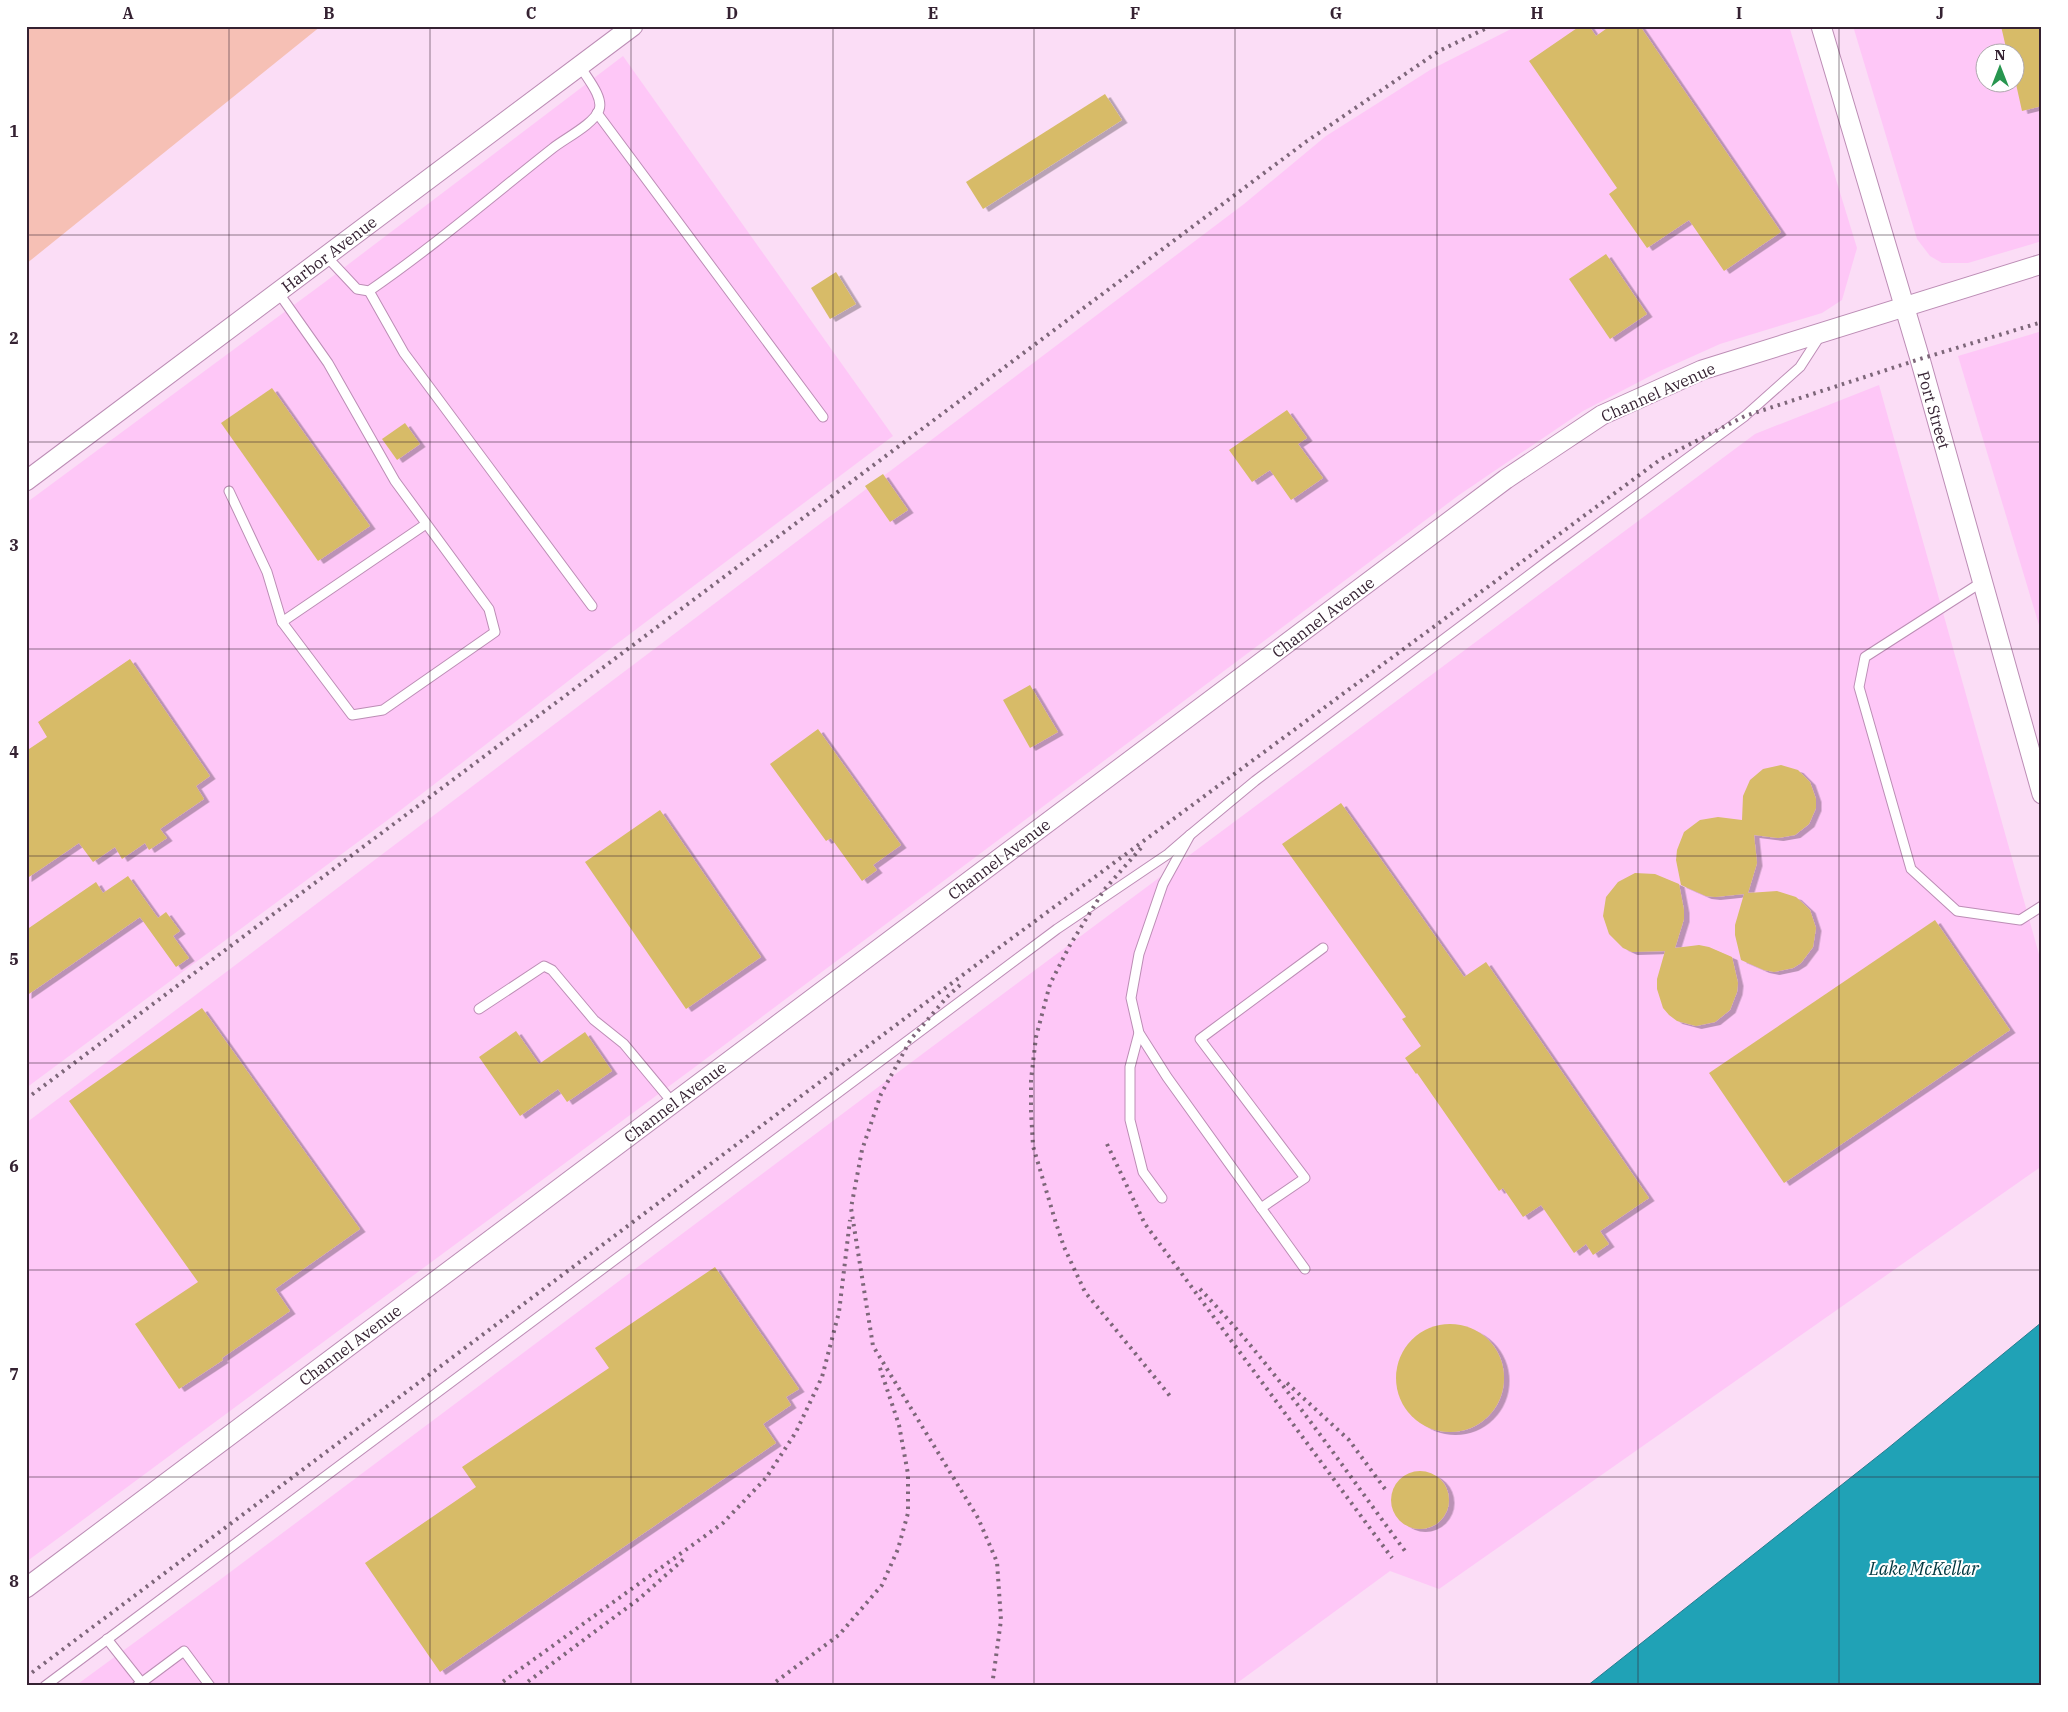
<svg xmlns="http://www.w3.org/2000/svg" width="2068" height="1712" viewBox="0 0 2068 1712" font-family="'IBM Plex Serif',serif">
  <defs>
    <filter id="shadow"><feDropShadow dx="5.5" dy="3" stdDeviation="0" flood-color="#0004"/></filter>
  </defs>
  <rect width="100%" height="100%" fill="#fbddf6"/>
  <!-- built -->
  <g fill="#fec7f7" fill-rule="evenodd">
    <polygon points="1517,26 1789,26 1857,248 1842,300 1822,313 1720,344 1660,371 1583,411 1459,495 695,1067 26,1562 26,1123 1244,204 1326,136 1430,70"/>
    <path d="M1853 26H2042V241L1968 263H1942L1930 256 1917 239ZM1986 52H2016V82H1986Z"/>
    <polygon points="623,56 893,436 602,655 393,816 26,1088 26,503 325,282"/>
    <polygon points="2042,331 2042,635 1958,356"/>
    <polygon points="1879,385 2042,965 2042,1166 1439,1589 1390,1571 1233,1686 75,1686 217,1582 917,1058 1755,434"/>
  </g>
  <!-- green -->
  <polygon fill="#f6c0b5" points="26,26 321,26 26,264"/>
  <!-- water -->
  <polygon fill="#20a2b6" stroke="#267c8e" points="2042,1322 2042,1686 1587,1686 1887,1449"/>
  <!-- building -->
  <g fill="#d7bb68" filter="url(#shadow)">
    <polygon points="1580,26 1589,26 1596,36 1610,26 1640,26 1781,232 1724,271 1689,220 1647,248 1609,194 1617,188 1529,61"/>
    <polygon points="2001,26 2042,26 2042,106 2022,111 2016,84 2016,52 2007,52"/>
    <polygon points="1105,94 1122,120 983,209 966,182"/>
    <polygon points="1606,254 1647,314 1610,339 1569,279"/>
    <polygon points="836,272 856,304 830,319 811,288"/>
    <polygon points="272,388 370,526 318,561 221,423"/>
    <polygon points="1287,410 1307,438 1298,444 1323,478 1291,500 1270,470 1252,482 1229,450"/>
    <polygon points="405,423 420,444 397,460 382,439"/>
    <polygon points="883,474 908,510 890,522 865,486"/>
    <polygon points="130,659 210,776 196,786 204,799 160,829 167,838 149,850 145,843 122,859 115,847 93,862 79,843 26,879 26,751 47,737 38,722"/>
    <polygon points="1030,685 1058,732 1030,748 1003,700"/>
    <polygon points="818,729 901,845 873,865 877,870 862,881 831,838 826,841 770,764"/>
    <polygon points="1781,765 1798,770 1810,782 1816,799 1816,808 1809,824 1795,835 1778,838 1754,835 1757,863 1748,893 1777,891 1796,897 1810,910 1816,928 1813,947 1801,963 1793,968 1774,972 1764,970 1741,960 1735,935 1735,925 1744,894 1715,897 1706,896 1681,885 1676,860 1677,850 1684,832 1700,820 1718,817 1742,820 1743,796 1750,780 1763,769"/>
    <polygon points="1341,803 1464,977 1486,962 1649,1198 1600,1231 1609,1244 1593,1255 1586,1244 1574,1253 1541,1205 1523,1217 1503,1188 1499,1191 1417,1073 1416,1074 1405,1058 1421,1046 1402,1019 1406,1017 1282,844"/>
    <polygon points="660,810 761,957 686,1009 585,862"/>
    <polygon points="1635,873 1655,874 1679,884 1684,910 1684,919 1675,948 1699,945 1709,947 1732,957 1738,983 1737,992 1730,1010 1715,1022 1696,1026 1677,1021 1669,1015 1663,1008 1657,989 1657,979 1665,951 1632,952 1623,948 1609,934 1603,916 1606,897 1618,882"/>
    <polygon points="128,876 158,918 166,912 180,931 173,936 189,958 176,967 140,917 26,996 26,930 96,882 103,893"/>
    <polygon points="1935,920 2010,1030 1784,1183 1709,1073"/>
    <polygon points="202,1008 360,1229 275,1289 290,1311 222,1358 223,1360 179,1389 135,1324 198,1282 69,1101"/>
    <polygon points="516,1031 539,1064 585,1032 612,1071 567,1102 558,1089 520,1116 479,1057"/>
    <polygon points="715,1267 799,1389 786,1397 791,1405 763,1424 776,1443 440,1672 365,1563 476,1487 462,1467 609,1368 595,1348"/>
    <circle cx="1450" cy="1378" r="54"/>
    <circle cx="1420" cy="1500" r="29"/>
  </g>
  <g fill="none" stroke-linecap="round" stroke-linejoin="round">
    <!-- lane casing -->
    <g stroke="#bc8db5" stroke-width="11">
      <g id="lane">
        <polyline points="597,113 823,417"/>
        <path d="M326 256 357 289 369 291C433 247 492 196 553 148 564 139 594 124 599 110 604 97 586 77 580 66"/>
        <polyline points="369,291 404,353 592,606"/>
        <polyline points="229,491 267,572 282,622 352,715 383,710 495,632 489,609 395,481 328,363 278,292"/>
        <polyline points="1982,582 1865,657 1859,687 1911,869 1957,911 2020,920 2042,906"/>
        <polyline points="282,622 426,524"/>
        <polyline points="479,1009 544,966 552,970 594,1020 624,1044 673,1103"/>
        <polyline points="1139,1033 1130,1067 1130,1120 1143,1172 1162,1198"/>
        <polyline points="1261,1208 1305,1178 1200,1039 1323,948"/>
        <polyline points="1305,1269 1167,1077 1139,1033 1131,998 1139,954 1163,884 1190,835 1255,781 1549,560 1745,416 1800,367 1820,336"/>
        <polyline points="107,1639 141,1682"/>
        <polyline points="45,1686 1057,929 1168,854 1190,835"/>
        <polyline points="137,1686 184,1651 210,1686"/>
      </g>
    </g>
    <!-- street casing -->
    <g stroke="#bc8db5" stroke-width="21">
      <g id="street">
        <polyline points="1821,26 1920,359 2042,794"/>
        <polyline points="26,481 633,26"/>
        <polyline points="26,1588 1506,479 1602,415 1702,370 2042,264"/>
      </g>
    </g>
    <!-- lane -->
    <use href="#lane" stroke="#fff" stroke-width="9"/>
    <!-- street -->
    <use href="#street" stroke="#fff" stroke-width="19"/>
    <!-- rail -->
    <g stroke="#7d6679" stroke-width="4" stroke-dasharray="2.5 5" stroke-linecap="butt">
      <polyline points="1141,848 1104,890 1070,945 1050,984 1036,1037 1031,1080 1031,1112 1033,1146 1055,1220 1064,1247 1085,1292 1170,1396"/>
      <polyline points="960,985 947,997 911,1039 881,1094 862,1150 851,1208 873,1346 978,1518 997,1562 1001,1620 992,1686"/>
      <polyline points="26,1099 1307,141 1439,51 1491,26"/>
      <polyline points="1107,1144 1145,1224 1392,1558"/>
      <path d="M1200 1289C1277 1369 1339 1462 1405 1551"/>
      <polyline points="1287,1383 1349,1440 1385,1489"/>
      <polyline points="26,1677 1000,947 1661,459 1745,416 1920,359 2042,322"/>
      <polyline points="497,1686 723,1523 766,1478 796,1432 822,1377 839,1312 850,1220"/>
      <polyline points="522,1686 640,1598 685,1558"/>
      <polyline points="770,1686 839,1635 882,1585 898,1549 908,1513 908,1474 899,1425 879,1365"/>
    </g>
  </g>
  <!-- grid -->
  <path fill="none" stroke="#352232" stroke-width="1" stroke-opacity="0.55" d="M229 26V1686M430 26V1686M631 26V1686M833 26V1686M1034 26V1686M1235 26V1686M1437 26V1686M1638 26V1686M1839 26V1686M26 235H2042M26 442H2042M26 649H2042M26 856H2042M26 1063H2042M26 1270H2042M26 1477H2042"/>
  <g text-anchor="middle" stroke-width="4" stroke-linejoin="round" paint-order="stroke">
    <!-- street labels -->
    <g font-size="16" fill="#352232" stroke="#fff">
      <text transform="translate(329 254) rotate(-37)" y="6">Harbor Avenue</text>
      <text transform="translate(1658 392) rotate(-24)" y="6">Channel Avenue</text>
      <text transform="translate(1934 410) rotate(74)" y="6">Port Street</text>
      <text transform="translate(1323 617) rotate(-37)" y="6">Channel Avenue</text>
      <text transform="translate(999 859) rotate(-37)" y="6">Channel Avenue</text>
      <text transform="translate(675 1102) rotate(-37)" y="6">Channel Avenue</text>
      <text transform="translate(350 1345) rotate(-37)" y="6">Channel Avenue</text>
    </g>
    <!-- water labels -->
    <g font-size="18" font-style="italic" fill="#003840" stroke="#fff">
      <text x="1924" y="1575">Lake McKellar</text>
    </g>
  </g>
  <!-- border -->
  <rect width="2068" height="1712" fill="none" stroke="#ffffff" stroke-width="55"/>
  <!-- north arrow -->
  <g transform="translate(2000 68)"><circle r="24" fill="#ffffff" stroke="#aea7ad"/>
  <path d="M0-4L9 19L0 12L-9 19Z" fill="#27964f"/>
  <text y="-8" font-size="14" font-weight="bold" text-anchor="middle" fill="#352232">N</text>
  </g>
  <rect x="28" y="28" width="2012" height="1656" fill="none" stroke="#352232" stroke-width="2"/>
  <g font-size="16" text-anchor="middle" font-weight="bold" fill="#352232">
    <text x="128" y="19">A</text>
    <text x="329" y="19">B</text>
    <text x="531" y="19">C</text>
    <text x="732" y="19">D</text>
    <text x="933" y="19">E</text>
    <text x="1135" y="19">F</text>
    <text x="1336" y="19">G</text>
    <text x="1537" y="19">H</text>
    <text x="1739" y="19">I</text>
    <text x="1940" y="19">J</text>
    <text x="14" y="137">1</text>
    <text x="14" y="344">2</text>
    <text x="14" y="551">3</text>
    <text x="14" y="758">4</text>
    <text x="14" y="965">5</text>
    <text x="14" y="1172">6</text>
    <text x="14" y="1380">7</text>
    <text x="14" y="1587">8</text>
  </g>
</svg>
